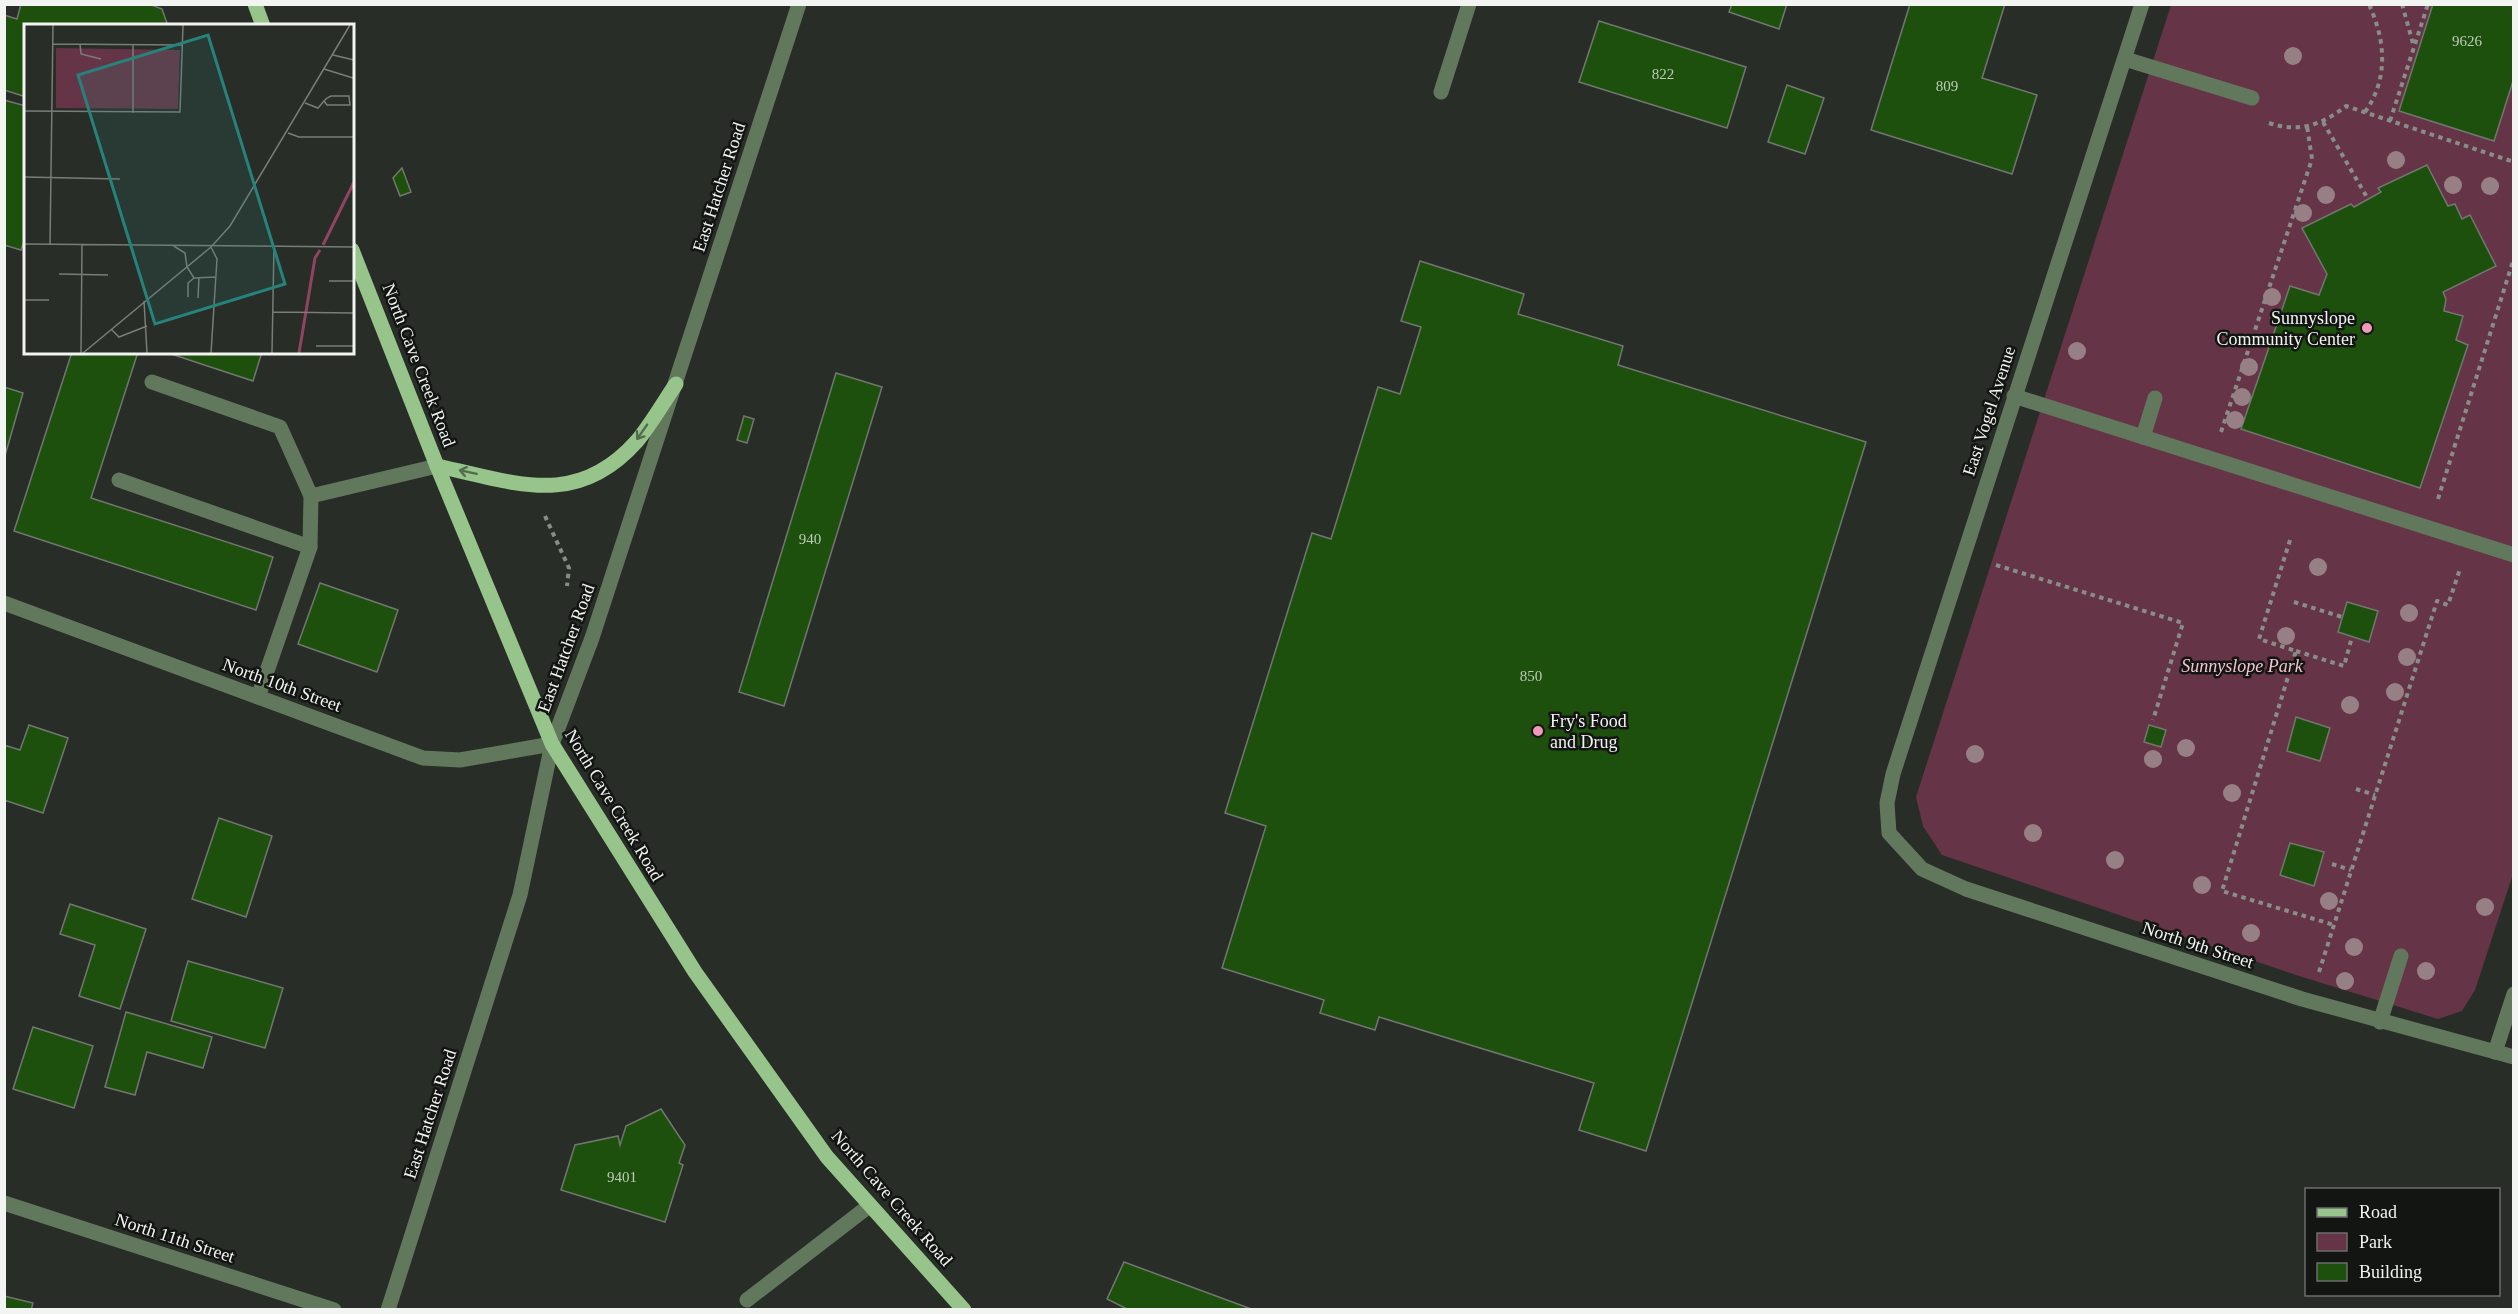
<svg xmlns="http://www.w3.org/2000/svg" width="2518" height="1314" viewBox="0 0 2518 1314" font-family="'Times New Roman',serif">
  <rect width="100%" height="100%" fill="#282d27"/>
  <!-- green -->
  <polygon fill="#653547" points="2171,5 2513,5 2514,871 2475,990 2462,1011 2438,1019 2296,975 1942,855 1923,826 1916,797"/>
  <!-- building -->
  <g fill="#1e500d" stroke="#717770" stroke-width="1.5">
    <polygon points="21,4 149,4 162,9 168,26 26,26 26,97 4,90 4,15 17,19"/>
    <polygon points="1732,4 1787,4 1779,29 1729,12"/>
    <polygon points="1910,4 2005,4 1982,78 2037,95 2012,174 1871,130"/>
    <polygon points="2433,4 2514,4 2514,78 2494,141 2399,111"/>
    <polygon points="1599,21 1746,67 1727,128 1579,82"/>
    <polygon points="1787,85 1824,98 1805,154 1768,142"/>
    <polygon points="4,100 26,106 26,236 21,250 4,245"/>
    <polygon points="2427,165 2448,206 2455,204 2462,219 2470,215 2496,266 2443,292 2446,299 2444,311 2463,316 2456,340 2468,345 2420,488 2241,429 2290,286 2319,295 2327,274 2302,228 2351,204 2354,207 2381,192 2378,188"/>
    <polygon points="402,168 411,192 400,196 393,178"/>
    <polygon points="1420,261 1524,294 1518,314 1623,346 1618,365 1866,442 1646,1151 1579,1130 1594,1083 1379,1017 1375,1030 1320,1013 1324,1000 1222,968 1266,826 1225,813 1312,533 1331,539 1378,387 1400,394 1421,327 1401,321"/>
    <polygon points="72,352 138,352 91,498 273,557 256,610 14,531"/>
    <polygon points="165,352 262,352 253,381"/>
    <polygon points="836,373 882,387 784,706 739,692"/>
    <polygon points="4,387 23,393 4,459"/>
    <polygon points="744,416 754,419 747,443 737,440"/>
    <polygon points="320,583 398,610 377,672 298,644"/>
    <polygon points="2347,602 2378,611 2369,642 2338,632"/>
    <polygon points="2296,717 2330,728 2320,761 2287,751"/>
    <polygon points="29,725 68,738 43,813 4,800 4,745 20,750"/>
    <polygon points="2149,725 2166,730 2161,747 2144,742"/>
    <polygon points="219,818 272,836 246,917 192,899"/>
    <polygon points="2290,843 2324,852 2314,886 2280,875"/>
    <polygon points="70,904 146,929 120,1009 79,996 95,945 60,934"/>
    <polygon points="188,961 283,988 265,1048 171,1021"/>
    <polygon points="126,1012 212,1037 203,1068 147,1052 135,1095 105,1087"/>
    <polygon points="33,1027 93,1046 74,1108 13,1089"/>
    <polygon points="661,1109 685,1145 679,1163 683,1165 665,1222 561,1190 575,1145 618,1136 620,1145 626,1126"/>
    <polygon points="1124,1262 1254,1310 1129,1310 1107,1299"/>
    <polygon points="4,1296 33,1303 31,1310 4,1310"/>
  </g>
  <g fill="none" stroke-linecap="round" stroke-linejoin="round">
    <!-- path -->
    <g stroke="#898d88" stroke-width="4" stroke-dasharray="4.5 4.5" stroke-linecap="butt">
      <polyline points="2402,4 2414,47"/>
      <path d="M2365 112C2388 80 2386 42 2370 7L2374 4"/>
      <polyline points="2390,121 2428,4"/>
      <polyline points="2323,122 2368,199"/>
      <path d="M2269 123C2299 133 2322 125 2346 106L2514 162"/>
      <polyline points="2221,432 2312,159 2307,126"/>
      <polyline points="2438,499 2514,258"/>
      <polyline points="545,516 569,568 567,586"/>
      <polyline points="2290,540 2259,639 2296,651 2222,891 2334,925"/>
      <polyline points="1996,565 2183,623 2153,720"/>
      <polyline points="2294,602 2342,617"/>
      <polyline points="2296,651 2344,666 2352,637"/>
      <polyline points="2356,789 2375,795"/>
      <polyline points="2332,864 2351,870"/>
      <polyline points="2319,972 2437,601 2448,605 2460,569"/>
    </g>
    <!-- minor -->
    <g stroke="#61785c" stroke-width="15">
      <polyline points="2142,4 1893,774 1887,803 1889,833 1922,869 1966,889 2302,999 2514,1057"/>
      <polyline points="2125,59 2252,98"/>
      <polyline points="1441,92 1469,4"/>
      <polyline points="152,382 280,427 311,496"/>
      <polyline points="2014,396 2514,555"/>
      <polyline points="2143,437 2155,398"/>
      <polyline points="119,480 310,547"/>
      <polyline points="4,603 423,758 460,760 552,744"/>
      <polyline points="258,697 310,547 311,496 437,466"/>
      <polyline points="2380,1022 2401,956"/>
      <polyline points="2495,1052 2514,994"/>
      <polyline points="4,1203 334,1310"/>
      <polyline points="747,1300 869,1206"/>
      <polyline points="388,1310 520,895 552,744 592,638 799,4"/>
    </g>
    <!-- major -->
    <g stroke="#96c48a" stroke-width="15">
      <polyline points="255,4 263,26"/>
      <polyline points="352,250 437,466 552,744 695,972 827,1157 964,1310"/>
      <path d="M437 466C514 482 576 510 637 441 651 424 663 403 676 384"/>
    </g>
  </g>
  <!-- trees -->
  <g fill="#978085">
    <circle cx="2293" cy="56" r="9"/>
    <circle cx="2396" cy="160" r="9"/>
    <circle cx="2453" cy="185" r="9"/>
    <circle cx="2490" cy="186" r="9"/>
    <circle cx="2326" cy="195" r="9"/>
    <circle cx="2303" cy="213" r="9"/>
    <circle cx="2272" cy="297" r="9"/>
    <circle cx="2077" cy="351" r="9"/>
    <circle cx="2249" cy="367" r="9"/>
    <circle cx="2242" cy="397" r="9"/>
    <circle cx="2235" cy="420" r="9"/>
    <circle cx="2318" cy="567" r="9"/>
    <circle cx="2409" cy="613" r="9"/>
    <circle cx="2286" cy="636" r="9"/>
    <circle cx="2407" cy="657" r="9"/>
    <circle cx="2395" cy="692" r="9"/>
    <circle cx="2350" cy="705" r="9"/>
    <circle cx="2186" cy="748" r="9"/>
    <circle cx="1975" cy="754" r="9"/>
    <circle cx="2153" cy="759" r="9"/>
    <circle cx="2232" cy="793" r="9"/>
    <circle cx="2033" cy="833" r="9"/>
    <circle cx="2115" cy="860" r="9"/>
    <circle cx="2202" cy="885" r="9"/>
    <circle cx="2329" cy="901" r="9"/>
    <circle cx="2485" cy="907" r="9"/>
    <circle cx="2251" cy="933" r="9"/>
    <circle cx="2354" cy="947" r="9"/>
    <circle cx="2426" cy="971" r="9"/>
    <circle cx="2345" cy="981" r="9"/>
  </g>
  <!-- one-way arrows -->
  <defs><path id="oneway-shaft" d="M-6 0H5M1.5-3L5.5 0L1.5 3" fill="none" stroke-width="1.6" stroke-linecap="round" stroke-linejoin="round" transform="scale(1.5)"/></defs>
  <g stroke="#546c4e">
    <use href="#oneway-shaft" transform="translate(642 432) rotate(125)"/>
    <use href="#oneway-shaft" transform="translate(468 472) rotate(-168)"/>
  </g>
  <!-- markers -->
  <g fill="#ef9ab8" stroke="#121512" stroke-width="2">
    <circle cx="2367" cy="328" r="6"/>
    <circle cx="1538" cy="731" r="6"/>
  </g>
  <g text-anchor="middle" stroke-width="5" stroke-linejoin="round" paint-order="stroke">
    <!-- number labels -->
    <g font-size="15" fill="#bccbb7">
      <text x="2467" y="46">9626</text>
      <text x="1663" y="79">822</text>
      <text x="1947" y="91">809</text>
      <text x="810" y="544">940</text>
      <text x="1531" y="681">850</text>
      <text x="622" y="1182">9401</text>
    </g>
    <!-- street labels -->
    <g font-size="18" fill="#f1f4f0" stroke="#121512">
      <text transform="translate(719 187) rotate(-72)" y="6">East Hatcher Road</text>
      <text transform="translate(419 365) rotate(69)" y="6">North Cave Creek Road</text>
      <text transform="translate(1989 411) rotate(-72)" y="6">East Vogel Avenue</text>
      <text transform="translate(566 648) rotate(-70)" y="6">East Hatcher Road</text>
      <text transform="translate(282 685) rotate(20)" y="6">North 10th Street</text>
      <text transform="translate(614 805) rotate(59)" y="6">North Cave Creek Road</text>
      <text transform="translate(2198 945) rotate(18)" y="6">North 9th Street</text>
      <text transform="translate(430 1114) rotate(-72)" y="6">East Hatcher Road</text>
      <text transform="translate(892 1198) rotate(49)" y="6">North Cave Creek Road</text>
      <text transform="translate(175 1238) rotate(18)" y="6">North 11th Street</text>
    </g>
    <!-- poi labels -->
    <g font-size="18" fill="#f1f4f0" stroke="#121512" text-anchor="end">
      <text x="2355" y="324">Sunnyslope<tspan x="2355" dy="21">Community Center</tspan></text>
      <text x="1550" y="727" text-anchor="start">Fry's Food<tspan x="1550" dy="21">and Drug</tspan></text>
    </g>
    <!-- park labels -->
    <g font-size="18" font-style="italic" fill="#f2c3d2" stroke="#121512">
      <text x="2242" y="672">Sunnyslope Park</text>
    </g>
  </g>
  <!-- overview -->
  <g transform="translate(24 24)">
    <rect width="330" height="330" fill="#282d27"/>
    <path d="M32 24 156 26 154 85 32 84Z" fill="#653547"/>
    <path fill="none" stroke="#914462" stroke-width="3" d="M299 221 330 158M275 329 291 234 296 226"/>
    <path fill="none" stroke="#787d77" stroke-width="1.5" d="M28 20 159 21M56 20 57 30 77 35M309 31 330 36M300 45 329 54M281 79 294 84 300 77 303 74 307 72H325L326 81H303L300 77M0 87 156 88 159 1M109 89V21M264 109 275 113H330M0 153 96 155M0 220 330 223M26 220 29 1M148 221 161 229 163 243M163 243 170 254 192 253M35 250 84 251M305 257H330M164 273V259L170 254M174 274 175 253M0 276H25M120 277 123 329M249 288 330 289M87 305 95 313 123 302M292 322H330M57 329 58 220M59 329 187 223 206 202 326 1M187 329 193 235 187 223M248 329 250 222"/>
    <path fill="#26837b" fill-opacity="0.15" stroke="#26837b" stroke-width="3" d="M184 11 261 260 131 300 54 51Z"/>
    <rect width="330" height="330" fill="none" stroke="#f1f4f0" stroke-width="3"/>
  </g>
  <!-- border -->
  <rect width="2518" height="1314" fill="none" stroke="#f1f4f0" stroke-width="12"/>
  <!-- legend -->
  <rect x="2305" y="1188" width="195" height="108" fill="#121512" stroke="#6b6e6b" stroke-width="1.5"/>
  <rect x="2317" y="1208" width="30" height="9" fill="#96c48a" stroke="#6b6e6b" stroke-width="1.5"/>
  <text x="2359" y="1218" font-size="18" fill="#f1f4f0">Road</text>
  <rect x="2317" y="1233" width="30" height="18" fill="#653547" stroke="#6b6e6b" stroke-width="1.5"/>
  <text x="2359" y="1248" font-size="18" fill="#f1f4f0">Park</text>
  <rect x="2317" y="1263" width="30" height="18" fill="#1e500d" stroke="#6b6e6b" stroke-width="1.5"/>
  <text x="2359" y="1278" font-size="18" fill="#f1f4f0">Building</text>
</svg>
